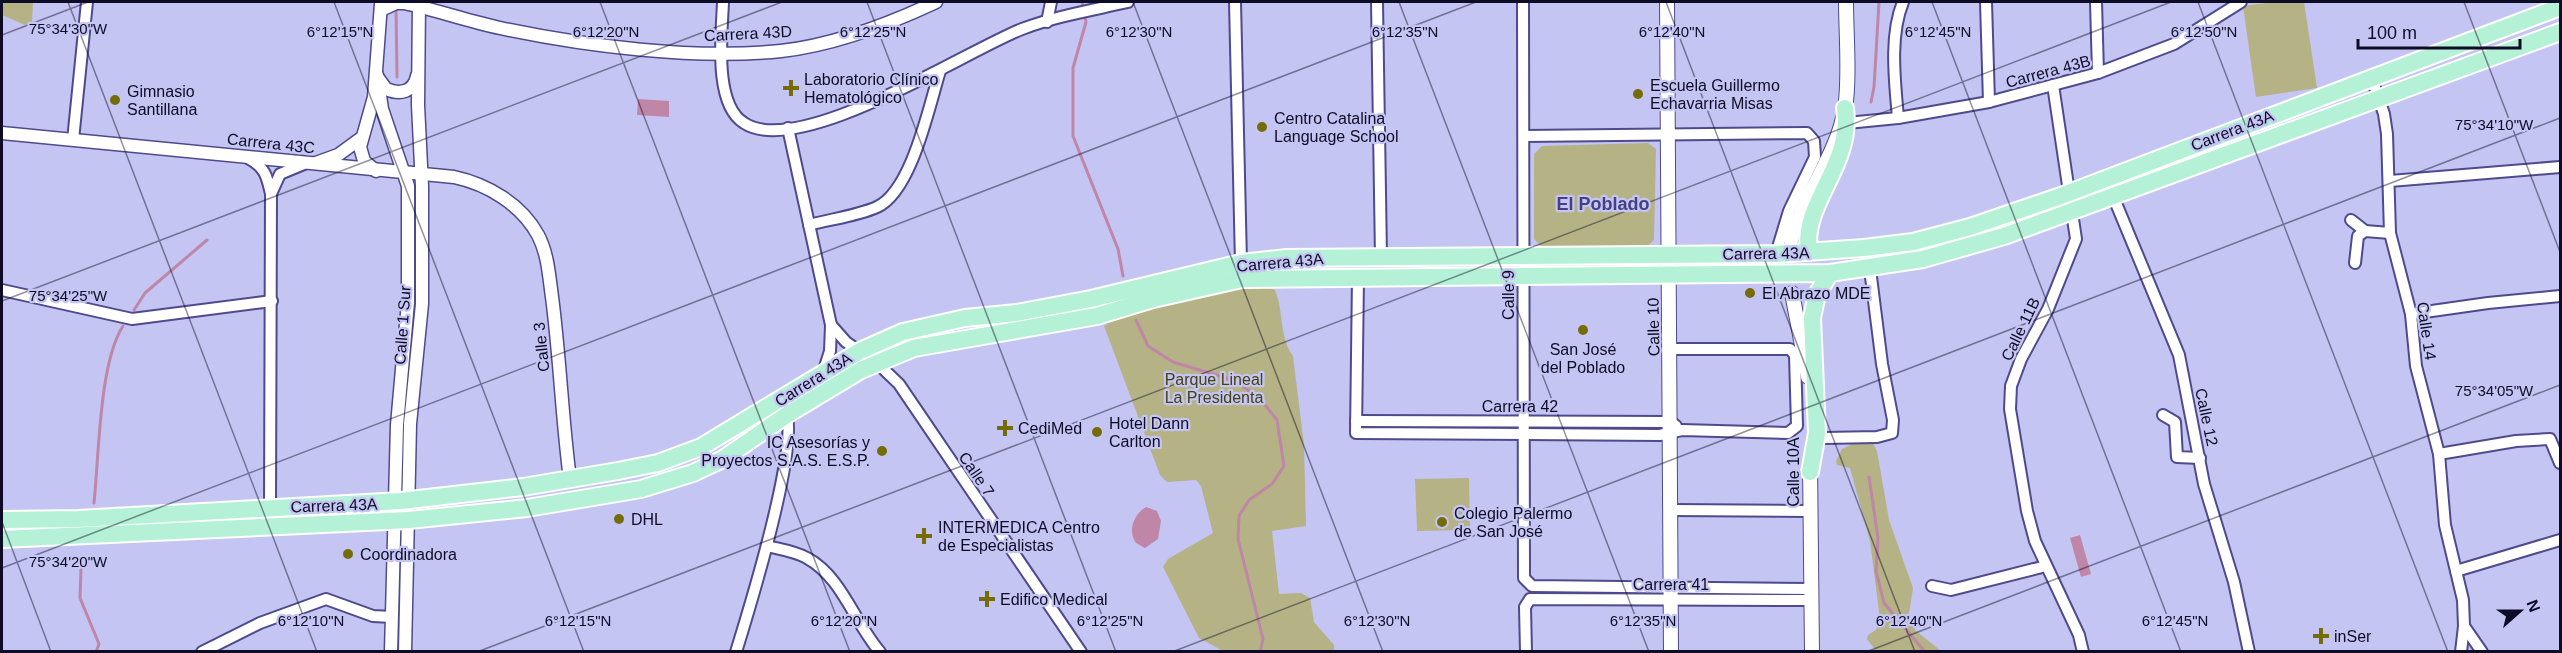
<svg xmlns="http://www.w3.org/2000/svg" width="2562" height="653" viewBox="0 0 2562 653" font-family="Helvetica,sans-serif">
  <rect width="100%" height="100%" fill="#c4c5f3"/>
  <!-- green -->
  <g fill="#b5b285">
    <polygon points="2,2 33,2 32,22 25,25 2,15"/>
    <polygon points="2274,2 2304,2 2317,88 2256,97 2243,6"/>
    <polygon points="1648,143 1656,149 1654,240 1646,247 1541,246 1534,239 1534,154 1542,146"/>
    <path d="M1265 286 1275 290C1284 312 1279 337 1293 356L1304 445 1306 526 1272 531 1279 594 1301 593 1310 598 1314 622 1334 645V651H1223L1199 638 1163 567 1168 559 1213 533 1201 486 1196 480 1167 482 1160 475 1104 326C1133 306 1229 288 1265 286Z"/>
    <polygon points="1856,442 1873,444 1877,451 1889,520 1913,588 1908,620 1916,631 1941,651 1876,651 1867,639 1868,635 1876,630 1880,619 1870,541 1850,468 1837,465 1836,461 1842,449"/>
    <polygon points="1469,478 1470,530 1417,531 1415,479"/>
  </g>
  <!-- water -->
  <g fill="#bf86a7">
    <polygon points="638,99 669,101 669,117 637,115"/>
    <path d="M1146 507 1157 511 1161 521 1158 539 1145 548 1136 543C1127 531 1134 514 1146 507Z"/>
    <polygon points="2080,535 2091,574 2081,577 2070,538"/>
  </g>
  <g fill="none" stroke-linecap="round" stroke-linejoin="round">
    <!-- stream -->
    <g stroke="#bf86a7" stroke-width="3">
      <polyline points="1082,2 1086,22 1073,68 1073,136 1118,249 1123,276"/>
      <polyline points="396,7 397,77"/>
      <polyline points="1871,102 1874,87 1879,2"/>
      <polyline points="134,310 145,293 207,240"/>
      <polyline points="1136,320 1148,346 1173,362 1236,381 1262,401 1277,420 1284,466 1272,484 1249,500 1239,516 1238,539 1263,639 1260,652"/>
      <polyline points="1869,477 1878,538 1876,571 1884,603 1925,652"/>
      <path d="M94 503C99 457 99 363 123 326"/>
      <polyline points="81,568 80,598 99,644 96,652"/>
    </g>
    <!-- minor casing -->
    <g stroke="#4e4a8c" stroke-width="14">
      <g id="minor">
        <path d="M723 2C722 32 713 104 744 123 799 159 966 51 1022 29 1056 16 1093 10 1128 2"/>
        <polyline points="1235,2 1241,263"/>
        <polyline points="1377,2 1381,257"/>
        <polyline points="1523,2 1524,578 1532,586 1812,589"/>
        <polyline points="1986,2 1989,102"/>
        <polyline points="2096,2 2098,73"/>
        <polyline points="1047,22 1051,2"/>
        <polyline points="2371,76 2384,114 2387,134 2390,233 2411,314 2416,366 2439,454 2445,525 2463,600 2464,626 2461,652"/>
        <polyline points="2053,85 2076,239 2048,309 2021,359 2011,386 2010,409 2027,511 2035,541 2079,635 2083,652"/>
        <path d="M1898 118C1895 82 1889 36 1903 2"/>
        <polyline points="1847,123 1898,118 1989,102 2098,73 2174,44 2241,2"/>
        <polyline points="788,128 831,325 830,351 823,373"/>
        <polyline points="1524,136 1807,133 1814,141 1815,157 1789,211 1776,254"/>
        <polyline points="73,140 87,2"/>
        <path d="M248 158C265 167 267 176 271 194L270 507"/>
        <polyline points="2390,181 2560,167"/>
        <polyline points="271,194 280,174 304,164"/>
        <polyline points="2113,196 2179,355 2204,484 2234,582 2249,652"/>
        <polyline points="2351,220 2365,231"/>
        <path d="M809 225C831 219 857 216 877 207 912 191 929 106 940 71"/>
        <polyline points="2355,263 2358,236 2365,231 2390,233"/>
        <polyline points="1358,277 1356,433 1660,435 1682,430 1788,433 1797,426 1795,355 1790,349 1670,349"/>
        <polyline points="2,290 132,319 272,301"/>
        <polyline points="2411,314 2488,303 2560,296"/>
        <polyline points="831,325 846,342 862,353"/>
        <polyline points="875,361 899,384 1081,652"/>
        <polyline points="2163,415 2175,422 2177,457 2200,458"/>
        <polyline points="1356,421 1671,422 1676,426"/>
        <polyline points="1817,433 1824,438 1877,437 1892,433 1893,420 1882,364 1870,269"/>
        <polyline points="2439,454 2516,441 2550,439 2560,463"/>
        <polyline points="1671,510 1809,511"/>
        <path d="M767 546C779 549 795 551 807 558 842 577 854 622 880 652"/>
        <polyline points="2456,571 2560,540"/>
        <polyline points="1932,586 1951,590 2046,566"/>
        <polyline points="2464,626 2482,652"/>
        <polyline points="202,652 260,623 326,599 373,616 392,617"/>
        <path d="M736 652C748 613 802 439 785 411"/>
        <polyline points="1526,652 1525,607 1530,599 1812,600"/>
      </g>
    </g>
    <!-- tertiary casing -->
    <g stroke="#4e4a8c" stroke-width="15">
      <g id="tertiary">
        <path d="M381 10 396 3H404C436 10 468 21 500 28 585 46 695 60 781 51 835 45 887 25 936 2"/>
        <polyline points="377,75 382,109 408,186 408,302 397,425 391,652"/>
        <path d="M378 78 386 89C400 95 414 92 417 76"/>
        <path d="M2 133 454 177C487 184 521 204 538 235 548 254 549 276 552 297 560 358 562 419 570 479"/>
        <polyline points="316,163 338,155 360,139"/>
        <polyline points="376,171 364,161 360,147 374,97 381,4"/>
        <polyline points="405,652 410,424 422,304 422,186 418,105 419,2"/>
      </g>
    </g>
    <!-- secondary casing -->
    <g stroke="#4e4a8c" stroke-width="16">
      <g id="secondary">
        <polyline points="1667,2 1671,652"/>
        <path d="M1791 240C1804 194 1838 154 1845 108 1850 79 1846 32 1846 2"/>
        <polyline points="1792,293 1808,377"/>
        <polyline points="1810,462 1812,652"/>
      </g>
    </g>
    <!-- primary casing -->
    <g stroke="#fff" stroke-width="20">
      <g id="primary">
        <path d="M1809 252C1801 202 1853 167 1845 108"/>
        <polyline points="1810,472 1817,433 1812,318 1817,294 1830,273"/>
        <polyline points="2,520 78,519 401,501 523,487 618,471 658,463 701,447 860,351 903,332 965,318 1017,313 1091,299 1241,263 1287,258 1776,254 1864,248 1913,242 1970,227 2058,197 2560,7"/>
        <polyline points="2,539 409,520 527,508 641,489 693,473 723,459 788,414 861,370 914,348 1097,316 1153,299 1242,279 1830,273 1923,259 2004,236 2560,32"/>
      </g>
    </g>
    <!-- minor -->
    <use href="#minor" stroke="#fff" stroke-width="10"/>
    <!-- tertiary -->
    <use href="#tertiary" stroke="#fff" stroke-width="12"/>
    <!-- secondary -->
    <use href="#secondary" stroke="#fff" stroke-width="14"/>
    <!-- primary -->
    <use href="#primary" stroke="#b4f1d7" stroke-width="16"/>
  </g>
  <!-- ticks -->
  <path fill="none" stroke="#0e0b26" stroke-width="1.5" stroke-opacity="0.45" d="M68 2 317 652M334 2 584 652M600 2 850 652M867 2 1116 652M1133 2 1383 652M1399 2 1649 652M1666 2 1915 652M1932 2 2181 652M2198 2 2448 652M2464 2 2560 252M2 35 88 2M2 301 782 2M2 522 51 652M2 568 1476 2M477 652 2171 2M1172 652 2560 118M1866 652 2560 385M2560 652V651"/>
  <!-- markers -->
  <g fill="#756c08" stroke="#c4c5f3" stroke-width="2">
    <path d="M788 79h6v6h6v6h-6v6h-6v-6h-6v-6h6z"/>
    <circle cx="1638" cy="94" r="6"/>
    <circle cx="115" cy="100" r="6"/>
    <circle cx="1262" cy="127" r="6"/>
    <circle cx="1750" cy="293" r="6"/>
    <circle cx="1583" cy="330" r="6"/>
    <path d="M1002 419h6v6h6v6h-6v6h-6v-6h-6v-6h6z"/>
    <circle cx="1097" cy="432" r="6"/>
    <circle cx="882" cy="451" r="6"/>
    <circle cx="619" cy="519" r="6"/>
    <circle cx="1442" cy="522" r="6"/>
    <path d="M921 527h6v6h6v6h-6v6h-6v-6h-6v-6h6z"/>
    <circle cx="348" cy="554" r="6"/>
    <path d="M984 590h6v6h6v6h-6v6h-6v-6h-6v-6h6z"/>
    <path d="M2318 627h6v6h6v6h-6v6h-6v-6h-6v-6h6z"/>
  </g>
  <g text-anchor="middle" stroke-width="4.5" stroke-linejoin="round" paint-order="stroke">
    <!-- street labels -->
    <g font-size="16" fill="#0e0b26" stroke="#c4c5f3">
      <text transform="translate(748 33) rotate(-3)" y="6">Carrera 43D</text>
      <text transform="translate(2048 71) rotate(-15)" y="6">Carrera 43B</text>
      <text transform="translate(2232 130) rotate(-21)" y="6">Carrera 43A</text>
      <text transform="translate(271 143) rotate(6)" y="6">Carrera 43C</text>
      <text transform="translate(1766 253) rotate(-1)" y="6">Carrera 43A</text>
      <text transform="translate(1280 262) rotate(-5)" y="6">Carrera 43A</text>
      <text transform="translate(1508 295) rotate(-90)" y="6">Calle 9</text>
      <text transform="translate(402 325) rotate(-86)" y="6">Calle 1 Sur</text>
      <text transform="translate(1653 327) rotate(-91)" y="6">Calle 10</text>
      <text transform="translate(2020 329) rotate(-64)" y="6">Calle 11B</text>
      <text transform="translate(2427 331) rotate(82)" y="6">Calle 14</text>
      <text transform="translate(541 347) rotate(-96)" y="6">Calle 3</text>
      <text transform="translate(813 379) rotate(-32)" y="6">Carrera 43A</text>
      <text x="1520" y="412">Carrera 42</text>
      <text transform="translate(2207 417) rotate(78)" y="6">Calle 12</text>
      <text transform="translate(1793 472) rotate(-90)" y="6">Calle 10A</text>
      <text transform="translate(977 474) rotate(56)" y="6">Calle 7</text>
      <text transform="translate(334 505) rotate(-2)" y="6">Carrera 43A</text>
      <text x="1671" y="590">Carrera 41</text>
    </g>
    <!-- poi labels -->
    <g font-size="16" fill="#0e0b26" stroke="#c4c5f3" text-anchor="start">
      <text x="804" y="85">Laboratorio Clínico<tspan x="804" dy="18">Hematológico</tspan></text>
      <text x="1650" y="91">Escuela Guillermo<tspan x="1650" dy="18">Echavarria Misas</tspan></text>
      <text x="127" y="97">Gimnasio<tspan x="127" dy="18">Santillana</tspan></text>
      <text x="1274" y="124">Centro Catalina<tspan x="1274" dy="18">Language School</tspan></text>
      <text x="1762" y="299">El Abrazo MDE</text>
      <text x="1583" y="355" text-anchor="middle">San José<tspan x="1583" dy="18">del Poblado</tspan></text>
      <text x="1109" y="429">Hotel Dann<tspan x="1109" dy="18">Carlton</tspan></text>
      <text x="1018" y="434">CediMed</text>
      <text x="870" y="448" text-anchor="end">IC Asesorías y<tspan x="870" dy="18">Proyectos S.A.S. E.S.P.</tspan></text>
      <text x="1454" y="519">Colegio Palermo<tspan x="1454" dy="18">de San José</tspan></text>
      <text x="631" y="525">DHL</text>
      <text x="938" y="533">INTERMEDICA Centro<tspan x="938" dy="18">de Especialistas</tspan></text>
      <text x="360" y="560">Coordinadora</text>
      <text x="1000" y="605">Edifico Medical</text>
      <text x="2334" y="642">inSer</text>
    </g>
    <!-- park labels -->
    <g font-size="16" fill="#464110" stroke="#c4c5f3">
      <text x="1214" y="385">Parque Lineal<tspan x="1214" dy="18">La Presidenta</tspan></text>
    </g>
    <!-- neighbourhood labels -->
    <g font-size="18" font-weight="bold" fill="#454081" stroke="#c4c5f3">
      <text x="1603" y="210">El Poblado</text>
    </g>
  </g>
  <g font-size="15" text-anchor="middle" fill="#0e0b26" stroke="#c4c5f3" stroke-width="4.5" stroke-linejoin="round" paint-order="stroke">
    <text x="68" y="34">75°34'30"W</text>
    <text x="606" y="37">6°12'20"N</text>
    <text x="873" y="37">6°12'25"N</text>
    <text x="1139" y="37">6°12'30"N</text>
    <text x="340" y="37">6°12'15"N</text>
    <text x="1405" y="37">6°12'35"N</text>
    <text x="1672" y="37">6°12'40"N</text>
    <text x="1938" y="37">6°12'45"N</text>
    <text x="2204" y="37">6°12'50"N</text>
    <text x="2494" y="130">75°34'10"W</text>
    <text x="68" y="301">75°34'25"W</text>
    <text x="2494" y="396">75°34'05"W</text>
    <text x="68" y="567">75°34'20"W</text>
    <text x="311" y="626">6°12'10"N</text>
    <text x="578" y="626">6°12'15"N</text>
    <text x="844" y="626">6°12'20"N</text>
    <text x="1110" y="626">6°12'25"N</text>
    <text x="1377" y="626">6°12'30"N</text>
    <text x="1643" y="626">6°12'35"N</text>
    <text x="1909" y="626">6°12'40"N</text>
    <text x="2175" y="626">6°12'45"N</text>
  </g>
  <!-- border -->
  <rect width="2562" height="653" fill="none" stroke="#0e0b26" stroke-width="6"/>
  <!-- north arrow -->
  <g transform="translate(2520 611) rotate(69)" stroke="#c4c5f3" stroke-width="4.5" paint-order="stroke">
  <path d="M0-4.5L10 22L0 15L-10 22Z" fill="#0e0b26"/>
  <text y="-9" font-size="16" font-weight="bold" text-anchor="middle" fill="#0e0b26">N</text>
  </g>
  <!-- scale -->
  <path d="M2358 39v9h162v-9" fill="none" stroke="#0e0b26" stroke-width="3"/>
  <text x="2367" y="39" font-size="18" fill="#0e0b26" stroke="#c4c5f3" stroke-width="4.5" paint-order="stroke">100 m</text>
</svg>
